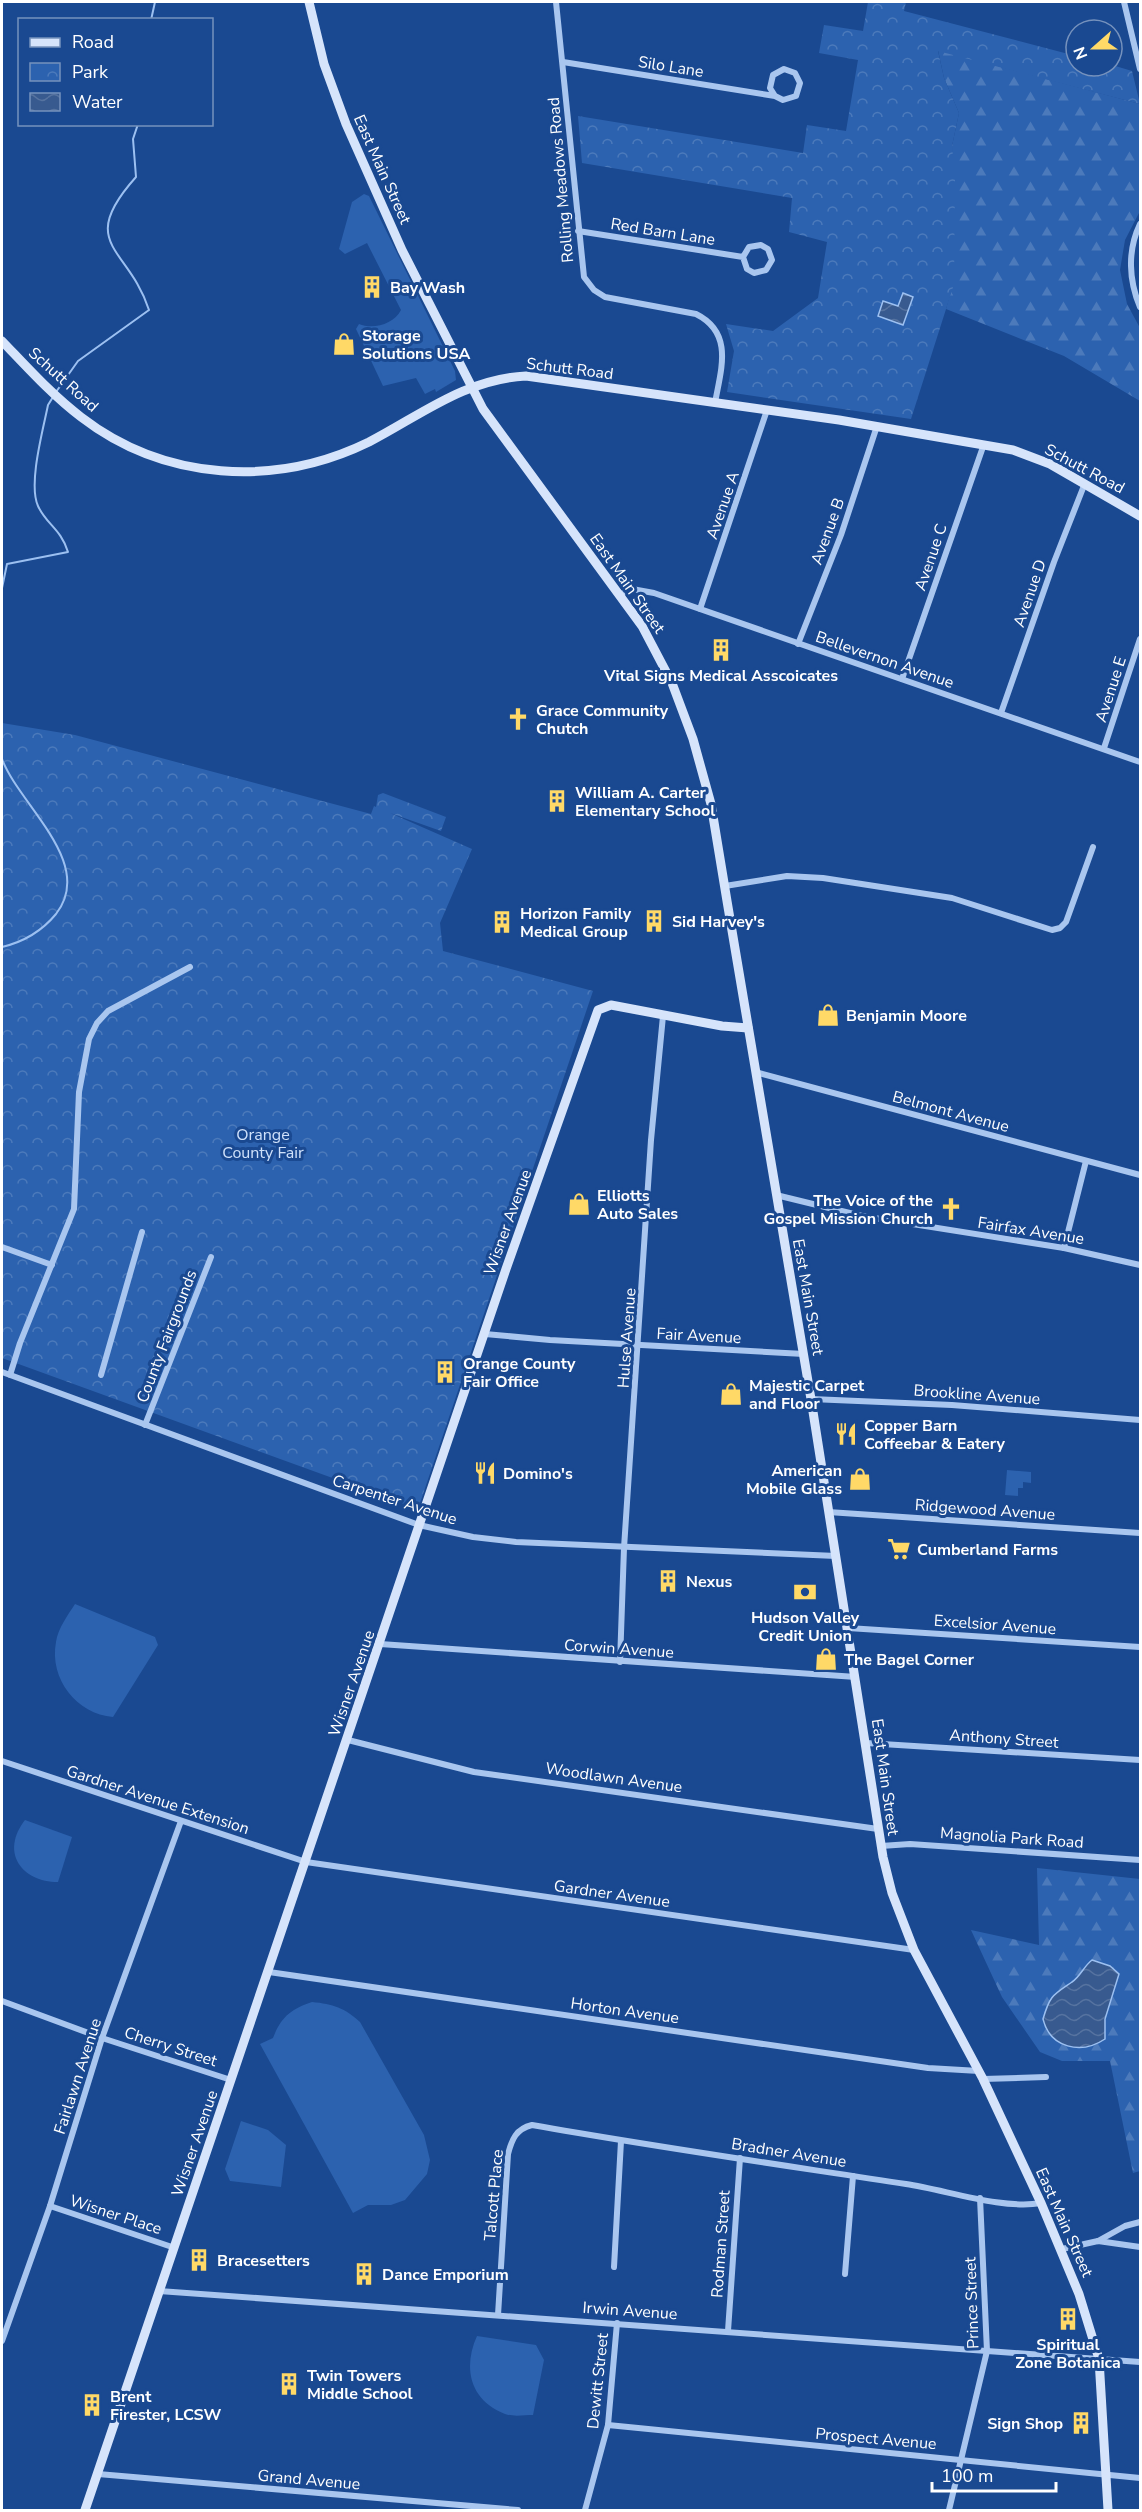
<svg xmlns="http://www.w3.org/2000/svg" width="1142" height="2512" viewBox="0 0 1142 2512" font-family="'Nunito Sans',sans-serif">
  <defs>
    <pattern id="forest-firs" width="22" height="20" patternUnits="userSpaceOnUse" patternTransform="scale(1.5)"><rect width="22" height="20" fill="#2c62af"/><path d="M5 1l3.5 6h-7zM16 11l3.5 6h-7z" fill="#4c7abb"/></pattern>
    <pattern id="park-crowns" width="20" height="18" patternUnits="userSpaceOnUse" patternTransform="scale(1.5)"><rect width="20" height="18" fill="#2c62af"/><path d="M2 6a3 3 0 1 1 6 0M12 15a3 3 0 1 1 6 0" fill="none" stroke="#4c7abb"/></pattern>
    <pattern id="water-waves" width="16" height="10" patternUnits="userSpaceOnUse" patternTransform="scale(1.5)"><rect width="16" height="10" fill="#385a8f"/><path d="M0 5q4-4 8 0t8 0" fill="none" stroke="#5673a0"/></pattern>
  </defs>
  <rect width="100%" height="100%" fill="#1a4991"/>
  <!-- green -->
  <g fill="#2c62af">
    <path d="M364 194 369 196 455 371 456 380 436 392 435 389 425 394 416 378 383 386 356 329 359 324C373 330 394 324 401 310L367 243 345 254 339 249 352 202Z"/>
    <polygon points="1007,1470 1031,1472 1031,1483 1023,1482 1023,1488 1018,1488 1018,1496 1005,1495"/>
    <path d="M75 1604 155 1637 158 1645 113 1717C77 1714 49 1679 56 1642 58 1628 68 1615 75 1604Z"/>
    <path d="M25 1820 72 1837 58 1882C21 1882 0 1852 25 1820Z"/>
    <path d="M312 2002C333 2004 345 2008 360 2022L424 2135 430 2160 427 2174 405 2200 391 2205H368L353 2213 260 2044 273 2038C281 2017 291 2009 312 2002Z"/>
    <polygon points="241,2121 268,2130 286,2145 281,2187 230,2181 225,2169"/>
    <path d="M477 2336 536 2345 544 2360 533 2415C525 2415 513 2417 505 2414 469 2400 463 2367 477 2336Z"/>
  </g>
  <!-- forest -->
  <g fill="url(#forest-firs)">
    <polygon points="938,50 1140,104 1140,211 1125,240 1120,270 1127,304 1140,328 1140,401 1064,356 946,309 953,284 848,181 953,197 952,146 959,113 944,78"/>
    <polygon points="1037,1868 1140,1879 1140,2171 1133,2173 1110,2061 1062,2061 1040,2052 1002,1997 971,1930 1039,1945"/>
  </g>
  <!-- park -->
  <g fill="url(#park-crowns)">
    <polygon points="868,2 906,2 904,11 1076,56 1076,66 1112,65 1132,71 1140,104 938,51 944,78 959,113 952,146 955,177 954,284 911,419 727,392 734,351 726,324 773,331 818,298 827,242 789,232 792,198 582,163 578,116 803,153 807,125 846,131 858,60 819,53 824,25 863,31"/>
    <polygon points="2,723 75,735 371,814 374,806 376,807 378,795 383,793 446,817 441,831 390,813 472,849 440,923 443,951 593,991 418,1509 2,1358"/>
  </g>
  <!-- water -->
  <g fill="url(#water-waves)" stroke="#9cc0f1" stroke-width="1.5">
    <polygon points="903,293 913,297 903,325 878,316 883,301 898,306"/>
    <path d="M1092 1960 1110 1966 1119 1974 1105 2019V2039C1081 2055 1050 2048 1043 2019 1050 1995 1053 1995 1072 1982 1080 1977 1084 1966 1092 1960Z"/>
  </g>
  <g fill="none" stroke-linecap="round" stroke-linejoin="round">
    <!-- stream -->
    <g stroke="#9cc0f1" stroke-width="2">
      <polyline points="151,20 155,2"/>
      <path d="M56 392 78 361 149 310C129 247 75 245 136 177L133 139 138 124"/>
      <path d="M2 588 7 564 68 552C61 529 46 524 38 506 28 484 43 430 48 405L53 397"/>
      <path d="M2 759C19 805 96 863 56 914 42 931 23 942 2 947"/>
    </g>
    <!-- street -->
    <g stroke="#a9c6ef" stroke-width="6">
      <path d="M556 2 584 277 594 290 605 297 696 314C734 333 721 369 715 403"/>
      <polyline points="1124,2 1140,69"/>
      <polyline points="563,62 775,96 770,88 773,75 784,69 795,73 800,83 796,96 783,100 775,96"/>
      <path d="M1140 224C1127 251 1129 281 1140 307"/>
      <polyline points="578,231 743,257 749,247 761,245 768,249 772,260 766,270 754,273 747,269 743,257"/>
      <polyline points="621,594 632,589 654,593 1140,762"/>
      <polyline points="700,609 767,410"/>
      <polyline points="798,644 841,535 877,426"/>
      <polyline points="902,679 984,444"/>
      <polyline points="1001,713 1054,562 1085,483"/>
      <polyline points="1104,748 1140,639"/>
      <polyline points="725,886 787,876 823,878 952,898 1052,930 1060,928 1066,922 1093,847"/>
      <polyline points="755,1072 1140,1175"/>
      <polyline points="776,1195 862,1216 1064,1248 1140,1265"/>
      <polyline points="2,1247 52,1265"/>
      <polyline points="1064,1248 1086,1161"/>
      <polyline points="485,1334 550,1340 804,1354"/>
      <polyline points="2,1372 419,1525 473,1537 516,1542 836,1556"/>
      <polyline points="10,1375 20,1343 74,1209 79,1092 89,1039 97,1023 108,1011 190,967"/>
      <polyline points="101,1375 142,1232"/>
      <polyline points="811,1399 952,1405 1140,1420"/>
      <polyline points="145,1425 211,1257"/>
      <polyline points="828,1512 1140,1533"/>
      <polyline points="848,1628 1140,1647"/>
      <polyline points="380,1644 856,1677"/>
      <polyline points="620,1662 624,1548 651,1140 663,1016"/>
      <polyline points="348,1740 474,1772 878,1829"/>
      <polyline points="866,1743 1140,1760"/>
      <polyline points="2,1761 306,1862 914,1950"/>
      <polyline points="881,1846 910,1844 1140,1860"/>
      <polyline points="269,1972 928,2068 979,2071"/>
      <polyline points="2,2001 102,2038 231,2080"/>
      <polyline points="983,2079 1046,2077"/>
      <polyline points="50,2206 175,2248"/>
      <polyline points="1098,2241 1125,2226 1140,2222"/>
      <polyline points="1062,2249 1098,2241 1140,2247"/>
      <polyline points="614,2267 621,2141"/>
      <polyline points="845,2274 853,2176"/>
      <polyline points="159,2291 1140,2362"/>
      <path d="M498 2315 508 2154C512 2139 516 2129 532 2125 656 2147 782 2165 906 2184 946 2190 1003 2210 1041 2203"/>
      <polyline points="728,2331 740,2158"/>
      <polyline points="2,2341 50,2206 102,2038 181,1821"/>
      <polyline points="608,2425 1140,2478"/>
      <polyline points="98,2474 518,2510"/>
      <polyline points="585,2510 608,2425 617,2323"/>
      <polyline points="949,2510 987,2351 980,2198"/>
    </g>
    <!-- secondary -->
    <g stroke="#d6e4fb" stroke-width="9">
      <polyline points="309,2 324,64 346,124 402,250 483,409 642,626 672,683 693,739 711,804 727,901 811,1399 883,1857 892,1893 914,1950 983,2079 1041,2203 1079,2294 1099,2359 1108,2510"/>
      <path d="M2 341C27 367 52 395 81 417 164 481 275 488 369 442 421 415 465 379 526 376L839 420 1013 450 1050 464 1140 516"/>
      <polyline points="85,2510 506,1269 598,1010 611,1005 722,1026 748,1028"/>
    </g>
  </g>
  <!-- icons -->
  <defs>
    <g id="building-bare" transform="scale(1.8)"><path d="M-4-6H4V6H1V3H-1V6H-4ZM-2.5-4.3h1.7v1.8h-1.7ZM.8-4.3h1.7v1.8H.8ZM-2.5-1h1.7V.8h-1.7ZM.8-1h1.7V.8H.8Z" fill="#ffd967" stroke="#1a4991" stroke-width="2.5" paint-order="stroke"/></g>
    <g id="shop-bare" transform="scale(1.8)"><path d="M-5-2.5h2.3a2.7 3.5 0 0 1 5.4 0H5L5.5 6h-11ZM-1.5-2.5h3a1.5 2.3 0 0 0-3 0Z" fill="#ffd967" stroke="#1a4991" stroke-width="2.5" paint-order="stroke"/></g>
    <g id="church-bare" transform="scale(1.8)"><path d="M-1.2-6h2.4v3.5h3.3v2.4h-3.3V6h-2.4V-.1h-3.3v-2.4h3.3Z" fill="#ffd967" stroke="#1a4991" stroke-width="2.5" paint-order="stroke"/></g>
    <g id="restaurant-bare" transform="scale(1.8)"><path d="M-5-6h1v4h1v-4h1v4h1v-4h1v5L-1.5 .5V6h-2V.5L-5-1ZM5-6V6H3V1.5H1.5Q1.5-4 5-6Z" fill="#ffd967" stroke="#1a4991" stroke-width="2.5" paint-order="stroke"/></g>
    <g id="supermarket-bare" transform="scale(1.8)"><path d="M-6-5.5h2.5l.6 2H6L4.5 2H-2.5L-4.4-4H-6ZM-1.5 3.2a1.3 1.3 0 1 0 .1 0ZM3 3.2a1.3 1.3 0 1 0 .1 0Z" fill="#ffd967" stroke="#1a4991" stroke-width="2.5" paint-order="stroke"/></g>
    <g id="bank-bare" transform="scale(1.8)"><path d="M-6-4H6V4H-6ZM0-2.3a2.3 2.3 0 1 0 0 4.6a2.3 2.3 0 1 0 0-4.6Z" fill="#ffd967" stroke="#1a4991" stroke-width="2.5" paint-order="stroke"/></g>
  </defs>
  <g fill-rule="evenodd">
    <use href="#building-bare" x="372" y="287"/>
    <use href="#shop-bare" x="344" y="344"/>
    <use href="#building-bare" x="721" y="650"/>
    <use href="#church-bare" x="518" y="719"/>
    <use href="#building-bare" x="557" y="801"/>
    <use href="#building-bare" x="654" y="921"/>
    <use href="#building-bare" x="502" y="922"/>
    <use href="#shop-bare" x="828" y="1015"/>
    <use href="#shop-bare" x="579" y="1204"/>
    <use href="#church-bare" x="951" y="1209"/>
    <use href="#building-bare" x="445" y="1372"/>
    <use href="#shop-bare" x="731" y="1394"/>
    <use href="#restaurant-bare" x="846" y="1434"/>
    <use href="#restaurant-bare" x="485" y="1473"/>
    <use href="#shop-bare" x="860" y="1479"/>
    <use href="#supermarket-bare" x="899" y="1549"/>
    <use href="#building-bare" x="668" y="1581"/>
    <use href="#bank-bare" x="805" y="1592"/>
    <use href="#shop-bare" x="826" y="1659"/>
    <use href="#building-bare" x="199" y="2260"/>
    <use href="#building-bare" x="364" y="2274"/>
    <use href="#building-bare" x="1068" y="2319"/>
    <use href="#building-bare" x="289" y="2384"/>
    <use href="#building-bare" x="92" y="2405"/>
    <use href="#building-bare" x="1081" y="2423"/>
  </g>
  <g text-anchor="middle" stroke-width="6" stroke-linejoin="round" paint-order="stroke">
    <!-- street labels -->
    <g font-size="16" fill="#fff" stroke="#1a4991">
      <text transform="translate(671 66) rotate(9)" y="6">Silo Lane</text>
      <text transform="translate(383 169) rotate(66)" y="6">East Main Street</text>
      <text transform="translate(560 180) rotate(-95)" y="6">Rolling Meadows Road</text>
      <text transform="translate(663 231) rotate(9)" y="6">Red Barn Lane</text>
      <text transform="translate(570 368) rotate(7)" y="6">Schutt Road</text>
      <text transform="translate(64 379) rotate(42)" y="6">Schutt Road</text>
      <text transform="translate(1085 468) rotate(28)" y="6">Schutt Road</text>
      <text transform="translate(722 505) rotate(-71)" y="6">Avenue A</text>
      <text transform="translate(827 531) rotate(-70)" y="6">Avenue B</text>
      <text transform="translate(930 557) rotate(-71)" y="6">Avenue C</text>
      <text transform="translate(628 583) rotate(55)" y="6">East Main Street</text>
      <text transform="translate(1029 593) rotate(-71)" y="6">Avenue D</text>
      <text transform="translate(885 659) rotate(19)" y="6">Bellevernon Avenue</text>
      <text transform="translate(1110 689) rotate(-72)" y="6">Avenue E</text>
      <text transform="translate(951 1111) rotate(15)" y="6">Belmont Avenue</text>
      <text transform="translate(507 1222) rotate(-70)" y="6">Wisner Avenue</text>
      <text transform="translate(1031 1230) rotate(9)" y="6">Fairfax Avenue</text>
      <text transform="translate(809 1297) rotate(80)" y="6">East Main Street</text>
      <text transform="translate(699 1335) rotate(3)" y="6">Fair Avenue</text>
      <text transform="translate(166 1336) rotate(-69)" y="6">County Fairgrounds</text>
      <text transform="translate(626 1338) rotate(-86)" y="6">Hulse Avenue</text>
      <text transform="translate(977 1394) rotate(4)" y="6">Brookline Avenue</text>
      <text transform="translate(395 1499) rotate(18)" y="6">Carpenter Avenue</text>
      <text transform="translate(985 1509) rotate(4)" y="6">Ridgewood Avenue</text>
      <text transform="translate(995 1624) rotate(4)" y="6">Excelsior Avenue</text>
      <text transform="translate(619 1648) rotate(4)" y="6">Corwin Avenue</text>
      <text transform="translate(351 1683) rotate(-71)" y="6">Wisner Avenue</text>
      <text transform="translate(1004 1738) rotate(4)" y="6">Anthony Street</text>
      <text transform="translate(614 1777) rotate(8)" y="6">Woodlawn Avenue</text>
      <text transform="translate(886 1777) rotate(82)" y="6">East Main Street</text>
      <text transform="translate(158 1799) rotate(18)" y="6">Gardner Avenue Extension</text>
      <text transform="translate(1012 1837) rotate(4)" y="6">Magnolia Park Road</text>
      <text transform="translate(612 1893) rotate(8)" y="6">Gardner Avenue</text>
      <text transform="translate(625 2010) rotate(8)" y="6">Horton Avenue</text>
      <text transform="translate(171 2046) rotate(18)" y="6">Cherry Street</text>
      <text transform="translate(77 2076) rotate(-72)" y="6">Fairlawn Avenue</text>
      <text transform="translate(194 2143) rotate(-71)" y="6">Wisner Avenue</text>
      <text transform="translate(789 2152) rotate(9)" y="6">Bradner Avenue</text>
      <text transform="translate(493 2195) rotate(-85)" y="6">Talcott Place</text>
      <text transform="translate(116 2214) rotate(18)" y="6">Wisner Place</text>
      <text transform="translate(1065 2222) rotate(66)" y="6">East Main Street</text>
      <text transform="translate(720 2244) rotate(-86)" y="6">Rodman Street</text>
      <text transform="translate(971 2303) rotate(-92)" y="6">Prince Street</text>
      <text transform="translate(630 2310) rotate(4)" y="6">Irwin Avenue</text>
      <text transform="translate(597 2381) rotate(-84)" y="6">Dewitt Street</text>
      <text transform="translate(876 2438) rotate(5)" y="6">Prospect Avenue</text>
      <text transform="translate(309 2479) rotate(5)" y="6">Grand Avenue</text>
    </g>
    <!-- poi labels -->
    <g font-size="16" font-weight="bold" fill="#fff" stroke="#1a4991" text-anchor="start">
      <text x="390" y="293">Bay Wash</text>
      <text x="362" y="341">Storage<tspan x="362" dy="18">Solutions USA</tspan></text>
      <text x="721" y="681" text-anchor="middle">Vital Signs Medical Asscoicates</text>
      <text x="536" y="716">Grace Community<tspan x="536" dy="18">Chutch</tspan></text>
      <text x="575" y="798">William A. Carter<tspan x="575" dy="18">Elementary School</tspan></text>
      <text x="520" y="919">Horizon Family<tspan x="520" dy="18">Medical Group</tspan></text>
      <text x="672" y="927">Sid Harvey's</text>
      <text x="846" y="1021">Benjamin Moore</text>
      <text x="597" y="1201">Elliotts<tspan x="597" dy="18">Auto Sales</tspan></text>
      <text x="933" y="1206" text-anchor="end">The Voice of the<tspan x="933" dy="18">Gospel Mission Church</tspan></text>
      <text x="463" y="1369">Orange County<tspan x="463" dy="18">Fair Office</tspan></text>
      <text x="749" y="1391">Majestic Carpet<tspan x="749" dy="18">and Floor</tspan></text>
      <text x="864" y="1431">Copper Barn<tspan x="864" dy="18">Coffeebar &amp; Eatery</tspan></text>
      <text x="842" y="1476" text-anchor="end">American<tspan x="842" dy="18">Mobile Glass</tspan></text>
      <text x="503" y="1479">Domino's</text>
      <text x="917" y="1555">Cumberland Farms</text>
      <text x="686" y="1587">Nexus</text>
      <text x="805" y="1623" text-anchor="middle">Hudson Valley<tspan x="805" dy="18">Credit Union</tspan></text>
      <text x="844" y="1665">The Bagel Corner</text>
      <text x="217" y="2266">Bracesetters</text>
      <text x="382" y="2280">Dance Emporium</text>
      <text x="1068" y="2350" text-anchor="middle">Spiritual<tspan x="1068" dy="18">Zone Botanica</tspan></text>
      <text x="307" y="2381">Twin Towers<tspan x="307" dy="18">Middle School</tspan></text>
      <text x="110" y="2402">Brent<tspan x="110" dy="18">Firester, LCSW</tspan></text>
      <text x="1063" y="2429" text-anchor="end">Sign Shop</text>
    </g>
    <!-- park labels -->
    <g font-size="16" fill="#cfe1fb" stroke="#1a4991">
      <text x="263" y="1140">Orange<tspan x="263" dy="18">County Fair</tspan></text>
    </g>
  </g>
  <!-- border -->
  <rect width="1142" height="2512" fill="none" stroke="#ffffff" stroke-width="6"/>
  <!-- legend -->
  <rect x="18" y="18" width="195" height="108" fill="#1a4991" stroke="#7692bd" stroke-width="1.5"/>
  <rect x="30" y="38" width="30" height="9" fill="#d6e4fb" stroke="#7692bd" stroke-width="1.5"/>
  <text x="72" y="48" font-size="18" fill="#ffffff">Road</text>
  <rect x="30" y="63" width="30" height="18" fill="url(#park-crowns)" stroke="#7692bd" stroke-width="1.5"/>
  <text x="72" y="78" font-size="18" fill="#ffffff">Park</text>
  <rect x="30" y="93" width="30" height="18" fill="url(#water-waves)" stroke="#7692bd" stroke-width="1.5"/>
  <text x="72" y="108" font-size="18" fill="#ffffff">Water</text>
  <!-- north arrow -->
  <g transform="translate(1094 48) rotate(249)"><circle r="28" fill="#1a4991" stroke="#7692bd" stroke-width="1.5"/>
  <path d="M0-4.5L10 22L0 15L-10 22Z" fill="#ffd967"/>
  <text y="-9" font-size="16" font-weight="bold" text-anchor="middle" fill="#ffffff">N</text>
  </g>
  <!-- scale -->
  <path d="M932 2482v9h124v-9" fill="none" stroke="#ffffff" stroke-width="3"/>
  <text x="941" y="2482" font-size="18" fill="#ffffff" stroke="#1a4991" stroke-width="4.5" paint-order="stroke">100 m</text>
</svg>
